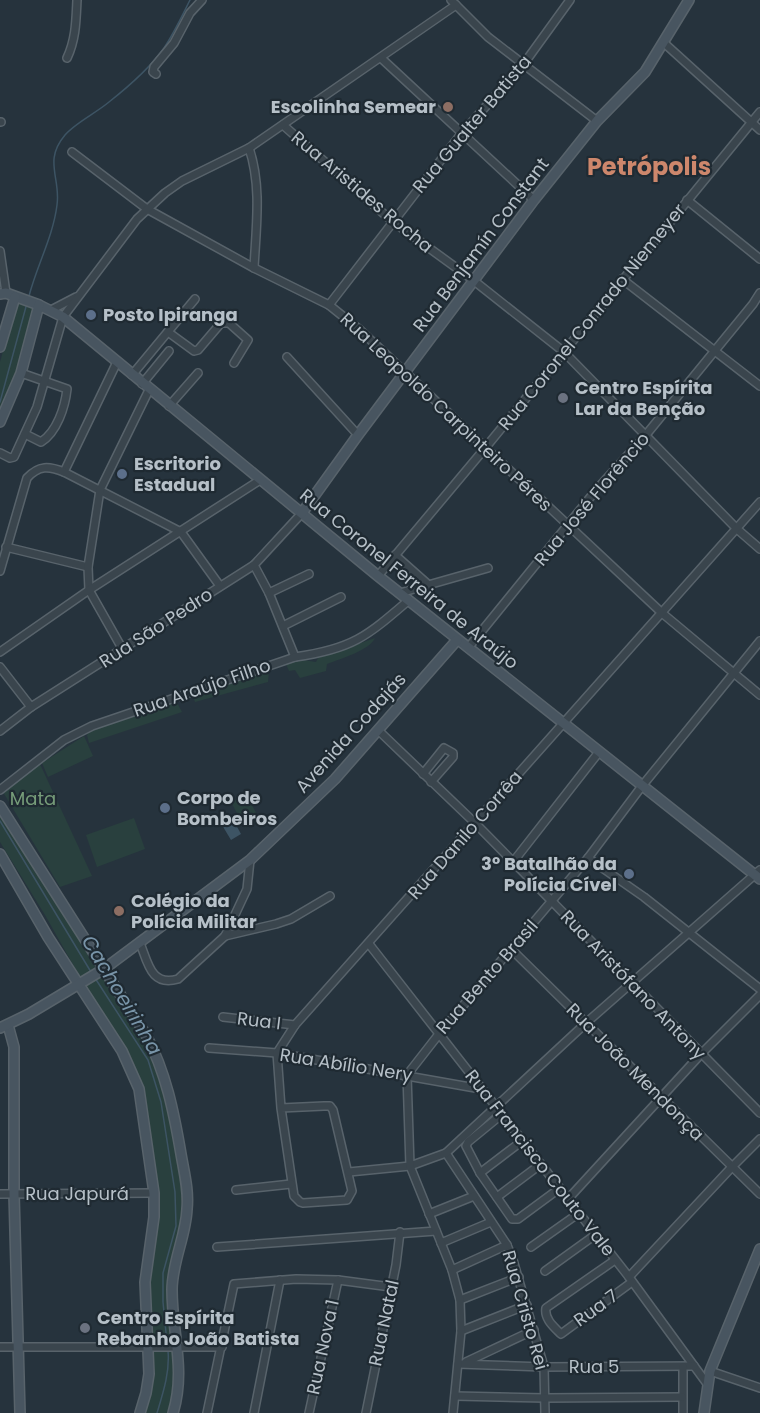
<svg xmlns="http://www.w3.org/2000/svg" width="760" height="1413" viewBox="0 0 760 1413" font-family="Poppins,sans-serif">
  <rect width="100%" height="100%" fill="#26333d"/>
  <!-- green -->
  <g fill="#29403e">
    <polygon points="17,300 35,306 16,376 0,418 0,362"/>
    <path d="M375 638C370 650 340 659 327 664L326 671 300 678 295 670 289 671 286 664C295 656 305 661 316 662L318 658Z"/>
    <polygon points="269,670 268,682 195,702 193,696"/>
    <polygon points="176,701 182,712 89,743 87,735 90,730"/>
    <polygon points="84,736 93,756 48,777 42,763"/>
    <polygon points="40,764 92,876 60,887 3,792"/>
    <polygon points="246,794 260,820 245,828 231,802"/>
    <polygon points="0,803 87,952 155,1054 168,1103 184,1192 180,1229 171,1266 176,1375 175,1388 168,1413 142,1413 146,1400 147,1301 158,1218 159,1192 143,1084 121,1041 85,986 45,915 0,842"/>
    <polygon points="134,818 145,849 97,867 86,835"/>
  </g>
  <!-- water -->
  <polygon fill="#3d5464" points="230,814 241,834 231,840 219,820"/>
  <g fill="none" stroke-linecap="round" stroke-linejoin="round">
    <!-- stream -->
    <g stroke="#3d5464" stroke-width="1.5">
      <path d="M29 296C37 265 53 237 57 205 61 178 43 161 65 135 75 123 96 113 109 102 128 87 150 68 164 48 174 33 182 16 190 0"/>
      <polyline points="0,402 27,303"/>
      <polyline points="0,821 91,972"/>
      <polyline points="95,978 148,1060 161,1102 175,1192 176,1226 163,1273 163,1302 167,1343"/>
      <path d="M157 1413C163 1393 170 1372 168 1351"/>
    </g>
    <!-- street casing -->
    <g stroke="#58636b" stroke-width="10">
      <g id="street">
        <polyline points="456,5 488,37 597,121"/>
        <polyline points="663,42 760,130"/>
        <path d="M67 58C76 39 76 20 77 0"/>
        <polyline points="381,58 534,200"/>
        <polyline points="156,74 153,72 154,67 174,43 190,13 202,0"/>
        <polyline points="0,122 1,122"/>
        <polyline points="283,125 392,221 473,280 564,352 737,529 760,549"/>
        <path d="M249 148C262 186 256 228 254 268"/>
        <polyline points="72,152 147,209 254,268 329,305 360,330 662,613 760,695"/>
        <polyline points="687,200 760,259"/>
        <polyline points="0,251 6,293"/>
        <polyline points="622,279 760,386"/>
        <polyline points="329,305 461,134 523,65 570,0"/>
        <polyline points="51,310 76,297"/>
        <polyline points="168,332 194,351 198,350 221,323 229,323 248,340 234,363"/>
        <polyline points="287,357 358,435"/>
        <path d="M21 373 67 389C65 407 57 432 41 442L25 434"/>
        <polyline points="132,375 195,299"/>
        <polyline points="142,384 169,351"/>
        <polyline points="169,406 198,373"/>
        <polyline points="0,453 10,458 14,457 37,407 63,317 137,219 165,193 182,181 249,148 456,5 451,0"/>
        <polyline points="64,472 117,362"/>
        <polyline points="6,547 88,567"/>
        <polyline points="395,555 430,586"/>
        <polyline points="254,565 269,593 295,657"/>
        <path d="M0 571 27 478C39 465 49 466 64 472L181 532 220 586"/>
        <polyline points="378,576 486,447 760,112"/>
        <polyline points="269,593 309,574"/>
        <polyline points="400,593 488,568"/>
        <polyline points="283,626 341,597"/>
        <polyline points="468,648 597,489 645,436 753,304 760,293"/>
        <polyline points="123,650 89,590 88,567 100,490 149,390"/>
        <polyline points="0,652 89,590 260,480"/>
        <polyline points="0,667 31,707"/>
        <polyline points="378,730 476,824 760,1113"/>
        <polyline points="0,731 31,707 254,565 302,513"/>
        <polyline points="423,774 444,748 453,753 453,757 431,782"/>
        <path d="M0 790 64 740 92 726 295 657C352 649 366 637 409 600"/>
        <polyline points="588,858 644,897 760,989"/>
        <polyline points="513,862 599,752"/>
        <polyline points="225,936 276,924 291,919 330,896"/>
        <path d="M140 943C148 963 151 987 178 979L225 936 247 889 250 860"/>
        <polyline points="369,944 629,1277 708,1385"/>
        <polyline points="511,949 760,1194"/>
        <polyline points="223,1017 295,1025"/>
        <polyline points="209,1048 277,1053 481,1089"/>
        <polyline points="281,1108 324,1106 330,1106 333,1110 352,1191 347,1200 303,1203 300,1202 294,1196 281,1108 277,1053 295,1025 760,502"/>
        <polyline points="501,1115 468,1142 466,1146 480,1173 512,1219 518,1219 560,1188"/>
        <polyline points="446,1153 507,1245 513,1260 544,1367 545,1413"/>
        <polyline points="349,1172 410,1166 446,1153 586,1023 760,870"/>
        <polyline points="480,1173 522,1141"/>
        <polyline points="236,1190 291,1184"/>
        <polyline points="0,1194 154,1193"/>
        <polyline points="497,1197 541,1164"/>
        <polyline points="568,1199 701,1054 760,995"/>
        <polyline points="429,1214 474,1196"/>
        <polyline points="441,1243 491,1222"/>
        <polyline points="217,1247 436,1231"/>
        <polyline points="531,1247 579,1213"/>
        <path d="M615 1260 546 1308C544 1319 554 1327 561 1334L632 1282"/>
        <polyline points="452,1270 507,1245"/>
        <polyline points="545,1271 595,1235"/>
        <polyline points="629,1277 731,1168 760,1139"/>
        <polyline points="460,1300 519,1277"/>
        <polyline points="461,1331 527,1305"/>
        <polyline points="0,1347 222,1347"/>
        <polyline points="466,1362 534,1330"/>
        <polyline points="458,1364 544,1367 694,1366"/>
        <polyline points="683,1367 683,1413"/>
        <polyline points="710,1371 760,1388"/>
        <polyline points="455,1396 545,1398 682,1397"/>
        <polyline points="207,1413 234,1284 296,1279 338,1280 391,1287"/>
        <polyline points="254,1413 280,1280"/>
        <polyline points="309,1413 338,1280"/>
        <polyline points="366,1413 396,1265 400,1232"/>
        <polyline points="453,1413 461,1331 460,1300 452,1270 410,1166 407,1075 439,1034 588,858 642,786 760,641"/>
      </g>
    </g>
    <!-- secondary casing -->
    <g stroke="#58636b" stroke-width="12">
      <g id="secondary">
        <polyline points="0,294 6,293 39,305 63,317 378,576 760,879"/>
        <polyline points="0,347 15,297"/>
        <polyline points="0,422 21,373 39,305"/>
        <polyline points="302,513 358,435 534,200 597,121 645,72 689,0"/>
        <path d="M0 806 146 1035C166 1072 174 1113 181 1154 184 1172 189 1190 187 1209 186 1236 172 1262 172 1290 172 1333 186 1370 173 1413"/>
        <polyline points="0,854 48,937 122,1051 139,1089 154,1193 154,1217 145,1282 149,1374 146,1393 140,1413"/>
        <polyline points="8,1025 14,1047 14,1194 20,1413"/>
        <polyline points="0,1028 29,1014 104,969 250,860 335,779 457,640"/>
        <polyline points="704,1413 710,1371 760,1249"/>
      </g>
    </g>
    <!-- street -->
    <use href="#street" stroke="#3a454d" stroke-width="7"/>
    <!-- secondary -->
    <use href="#secondary" stroke="#485560" stroke-width="9"/>
  </g>
  <!-- markers -->
  <g fill="#8d6e63" stroke="#1f2a32" stroke-width="2">
    <circle cx="448" cy="107" r="6"/>
    <circle cx="119" cy="911" r="6"/>
  </g>
  <g fill="#5c6f8a" stroke="#1f2a32" stroke-width="2">
    <circle cx="91" cy="315" r="6"/>
    <circle cx="122" cy="474" r="6"/>
    <circle cx="165" cy="808" r="6"/>
    <circle cx="629" cy="874" r="6"/>
  </g>
  <g fill="#6b7280" stroke="#1f2a32" stroke-width="2">
    <circle cx="563" cy="398" r="6"/>
    <circle cx="85" cy="1328" r="6"/>
  </g>
  <g text-anchor="middle" stroke-width="4.5" stroke-linejoin="round" paint-order="stroke">
    <!-- poi labels -->
    <g font-size="18" font-weight="bold" fill="#b6c0c8" stroke="#1f2a32" text-anchor="start">
      <text x="436" y="113" text-anchor="end">Escolinha Semear</text>
      <text x="103" y="321">Posto Ipiranga</text>
      <text x="575" y="394">Centro Espírita<tspan x="575" dy="21">Lar da Benção</tspan></text>
      <text x="134" y="470">Escritorio<tspan x="134" dy="21">Estadual</tspan></text>
      <text x="177" y="804">Corpo de<tspan x="177" dy="21">Bombeiros</tspan></text>
      <text x="617" y="870" text-anchor="end">3º Batalhão da<tspan x="617" dy="21">Polícia Cível</tspan></text>
      <text x="131" y="907">Colégio da<tspan x="131" dy="21">Polícia Militar</tspan></text>
      <text x="97" y="1324">Centro Espírita<tspan x="97" dy="21">Rebanho João Batista</tspan></text>
    </g>
    <!-- street labels -->
    <g font-size="18" fill="#b6c0c8" stroke="#1f2a32">
      <text transform="translate(472 124) rotate(-50)" y="6">Rua Gualter Batista</text>
      <text transform="translate(362 192) rotate(40)" y="6">Rua Aristides Rocha</text>
      <text transform="translate(481 245) rotate(-53)" y="6">Rua Benjamín Constant</text>
      <text transform="translate(592 317) rotate(-51)" y="6">Rua Coronel Conrado Niemeyer</text>
      <text transform="translate(446 412) rotate(43)" y="6">Rua Leopoldo Carpinteiro Péres</text>
      <text transform="translate(592 499) rotate(-50)" y="6">Rua José Florêncio</text>
      <text transform="translate(409 579) rotate(39)" y="6">Rua Coronel Ferreira de Araújo</text>
      <text transform="translate(156 628) rotate(-33)" y="6">Rua São Pedro</text>
      <text transform="translate(202 688) rotate(-19)" y="6">Rua Araújo Filho</text>
      <text transform="translate(351 733) rotate(-48)" y="6">Avenida Codajás</text>
      <text transform="translate(465 835) rotate(-49)" y="6">Rua Danilo Corrêa</text>
      <text transform="translate(487 977) rotate(-49)" y="6">Rua Bento Brasil</text>
      <text transform="translate(633 985) rotate(46)" y="6">Rua Aristófano Antony</text>
      <text transform="translate(259 1021) rotate(7)" y="6">Rua I</text>
      <text transform="translate(346 1065) rotate(9)" y="6">Rua Abílio Nery</text>
      <text transform="translate(635 1072) rotate(45)" y="6">Rua João Mendonça</text>
      <text transform="translate(540 1163) rotate(52)" y="6">Rua Francisco Couto Vale</text>
      <text x="77" y="1200">Rua Japurá</text>
      <text transform="translate(596 1308) rotate(-36)" y="6">Rua 7</text>
      <text transform="translate(525 1310) rotate(74)" y="6">Rua Cristo Rei</text>
      <text transform="translate(384 1323) rotate(-78)" y="6">Rua Natal</text>
      <text transform="translate(323 1347) rotate(-78)" y="6">Rua Nova 1</text>
      <text x="594" y="1373">Rua 5</text>
    </g>
    <!-- park labels -->
    <g font-size="18" fill="#769c79" stroke="#1f2a32">
      <text x="33" y="805">Mata</text>
    </g>
    <!-- water labels -->
    <g font-size="20" font-style="italic" fill="#7995a9" stroke="#1f2a32">
      <text transform="translate(122 995) rotate(59)" y="7">Cachoeirinha</text>
    </g>
    <!-- district labels -->
    <g font-size="24" font-weight="bold" fill="#cd876c" stroke="#1f2a32">
      <text x="649" y="175">Petrópolis</text>
    </g>
  </g>
</svg>
